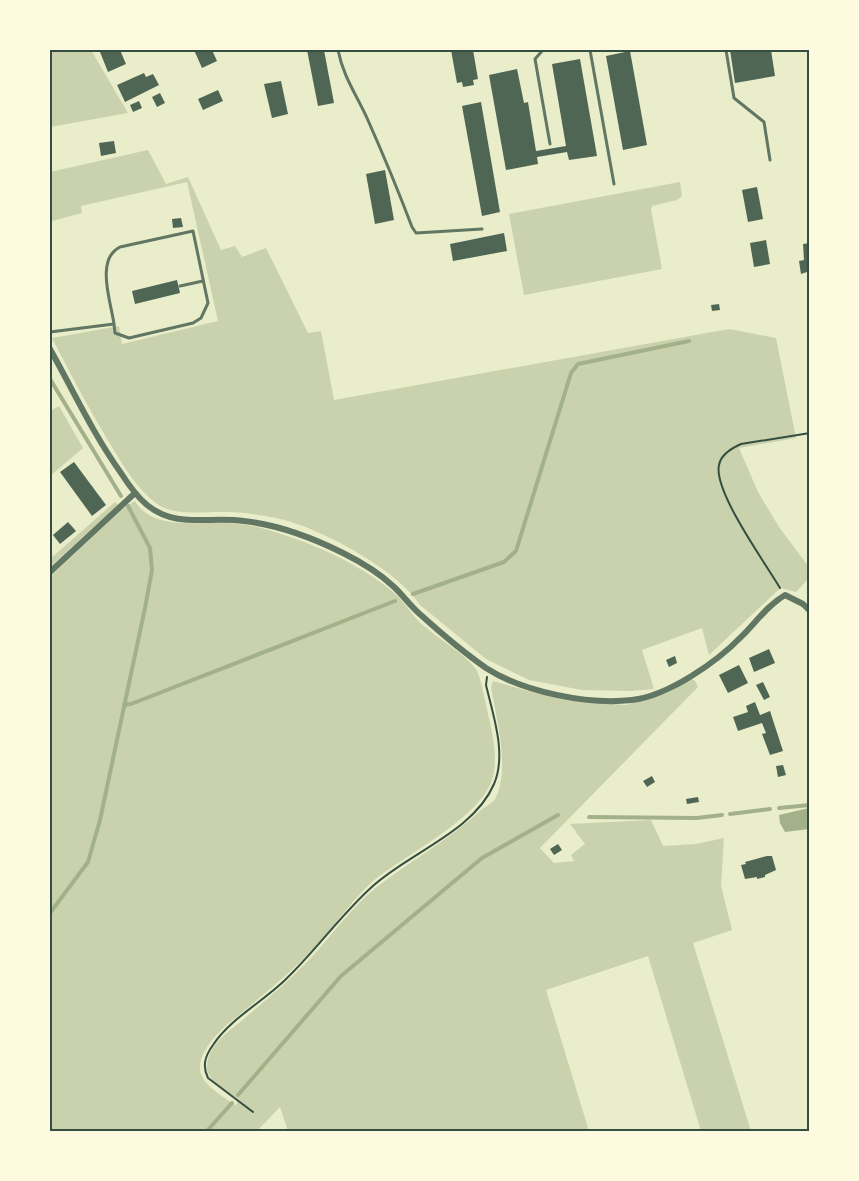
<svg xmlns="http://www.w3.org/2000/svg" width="859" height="1181" viewBox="0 0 859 1181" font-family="Georgia,serif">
  <rect width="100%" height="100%" fill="#e9edc9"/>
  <!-- green -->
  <g fill="#cad2ad">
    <polygon points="50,50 91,50 128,113 50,127"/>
    <path d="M148 150 166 184 188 177 221 250 235 246 242 257 266 248 308 333 321 331 334 400 729 329 776 338 796 438 739 448 758 492 779 527 809 567V578L796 592 781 588 775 593 709 655 702 628 642 650 654 689 630 691 582 690 529 680 486 659 420 605C398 571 330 534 291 522 276 517 245 512 228 512 206 511 176 517 157 504 137 489 124 467 112 447 90 411 71 375 52 338L119 326 122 344 218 321 187 182 81 206 82 213 52 221 50 211V172Z"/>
    <polygon points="680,182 682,196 677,200 652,206 651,209 662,269 524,295 509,214"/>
    <polygon points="59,406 83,448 50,476 50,411"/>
    <path d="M135 501C150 527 187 523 212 523 229 522 248 524 265 529 310 542 355 561 392 591 405 601 412 617 425 627 436 636 472 660 477 671 481 680 483 691 485 700 490 725 499 752 493 777 482 818 404 855 372 882 351 901 336 924 317 945 289 974 260 998 229 1023 218 1032 200 1051 200 1067 199 1084 223 1096 235 1105L240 1100C229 1092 205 1081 207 1065 208 1047 226 1033 239 1023 262 1003 286 984 307 962 331 937 351 907 378 886 412 860 450 839 481 810 485 807 492 803 495 799 511 770 496 717 491 687L493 681 528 691 575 701 626 705 668 693 691 679 695 681 698 687 540 848 554 863 574 861 571 855 585 844 570 824 651 820 663 846 696 844 724 838 721 886 732 930 693 943 751 1131H701L648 956 546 990 589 1131H288L280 1107 257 1131 50 1132V577L124 507Z"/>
    <polygon points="115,502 118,505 50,567 50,559"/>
  </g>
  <!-- water -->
  <polygon fill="#a3b18a" points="809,808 809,829 785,832 780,823 779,815"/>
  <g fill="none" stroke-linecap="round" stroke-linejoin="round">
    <!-- stream -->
    <g stroke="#a3b18a" stroke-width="4">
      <polyline points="50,379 121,496"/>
      <polyline points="413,594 504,562 516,551 571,373 578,364 689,341"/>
      <polyline points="124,705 131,704 395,601"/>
      <polyline points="779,808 810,805"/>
      <polyline points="730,814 770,809"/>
      <polyline points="589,817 697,818 722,815"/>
      <polyline points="50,913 88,862 100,820 145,608 152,570 150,548 128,506"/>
      <polyline points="238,1095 341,976 482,858 558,815"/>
      <polyline points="206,1132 232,1103"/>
    </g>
  </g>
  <!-- building -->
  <g fill="#4f6655">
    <polygon points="106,50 120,50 126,64 108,72 100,52"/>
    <polygon points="194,50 212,50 217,61 202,68"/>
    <polygon points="307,50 324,50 334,103 318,106"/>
    <polygon points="451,50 473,50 478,79 473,80 474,85 463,87 462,82 457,83"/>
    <polygon points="730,50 771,50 775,76 735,83"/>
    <polygon points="630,51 647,145 623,150 606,56"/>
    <polygon points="580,59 597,156 569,160 567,152 537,157 538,164 506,170 489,75 517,69 524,103 528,102 536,151 566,146 552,64"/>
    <polygon points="144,73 146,77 153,74 159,85 125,102 117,85"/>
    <polygon points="281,81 288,114 272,118 264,84"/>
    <polygon points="218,90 223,101 203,110 198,99"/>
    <polygon points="160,93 165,103 157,107 152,97"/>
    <polygon points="139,101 142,108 133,112 130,105"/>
    <polygon points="481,102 500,212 482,216 462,106"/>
    <polygon points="114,141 116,153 101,156 99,143"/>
    <polygon points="385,170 394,220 375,224 366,174"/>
    <polygon points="757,187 763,219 748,222 742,190"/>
    <polygon points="181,218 183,227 173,228 172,219"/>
    <polygon points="504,233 507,251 453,261 450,244"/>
    <polygon points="766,240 770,264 754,267 750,243"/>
    <polygon points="810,243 810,278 808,278 807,272 801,274 799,261 804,260 803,244"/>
    <polygon points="177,280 180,293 135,304 132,291"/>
    <polygon points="719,304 720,310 712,311 711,305"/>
    <polygon points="74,462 106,505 92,516 60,472"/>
    <polygon points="68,522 76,531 60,544 53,535"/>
    <polygon points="769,649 775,663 754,672 749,658"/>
    <polygon points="675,656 677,663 669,667 666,660"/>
    <polygon points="739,665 748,683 728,693 719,675"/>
    <polygon points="763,682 770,697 764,700 756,685"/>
    <polygon points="755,702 760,715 770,711 783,751 770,755 762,734 766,733 762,723 738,731 733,717 748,712 746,706"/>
    <polygon points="783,765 786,775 778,777 776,766"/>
    <polygon points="652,776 655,782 647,787 643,781"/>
    <polygon points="698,797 699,802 687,804 686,799"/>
    <polygon points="558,844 562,850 554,855 550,849"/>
    <polygon points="767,856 772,856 776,870 765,875 765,877 757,879 757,877 745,879 741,865 746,864 745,862"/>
  </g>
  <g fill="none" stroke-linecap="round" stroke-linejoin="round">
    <!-- path -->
    <g stroke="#344e41" stroke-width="2">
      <path d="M780 588C766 564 713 491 719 465 721 454 732 448 741 444L810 433"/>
      <path d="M253 1112 208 1078C202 1066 205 1056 213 1045 229 1020 262 1002 284 981 316 951 341 914 374 885 411 852 474 831 494 784 507 754 493 715 486 685L487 677"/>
    </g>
    <!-- service -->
    <g stroke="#617663" stroke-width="3">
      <path d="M338 50C343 76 356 94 367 118 383 154 398 190 412 227L416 233 482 229"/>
      <polyline points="543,50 535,59 550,144"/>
      <polyline points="590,50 614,184"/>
      <polyline points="726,50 734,98 764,122 770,160"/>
      <polyline points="180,286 203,281"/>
      <path d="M50 332 114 324C111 302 95 259 120 247L193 231 208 303 201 318 193 323 129 338 115 333 114 324"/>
    </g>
    <!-- minor -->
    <g stroke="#617663" stroke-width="6">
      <path d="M50 349C73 390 93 434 121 473 128 484 136 496 147 505 177 529 208 516 244 521 279 525 311 537 343 553 361 562 378 572 393 586 403 595 411 607 422 616 442 634 463 652 486 668 523 692 588 705 632 700 668 696 717 662 742 636 756 622 768 605 785 595L803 604 810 611"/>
      <polyline points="50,572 135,493"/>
    </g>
  </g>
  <!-- border -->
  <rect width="859" height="1181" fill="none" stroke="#fefae0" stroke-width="102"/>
  <rect x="51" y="51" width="757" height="1079" fill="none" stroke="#344e41" stroke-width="2"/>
</svg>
